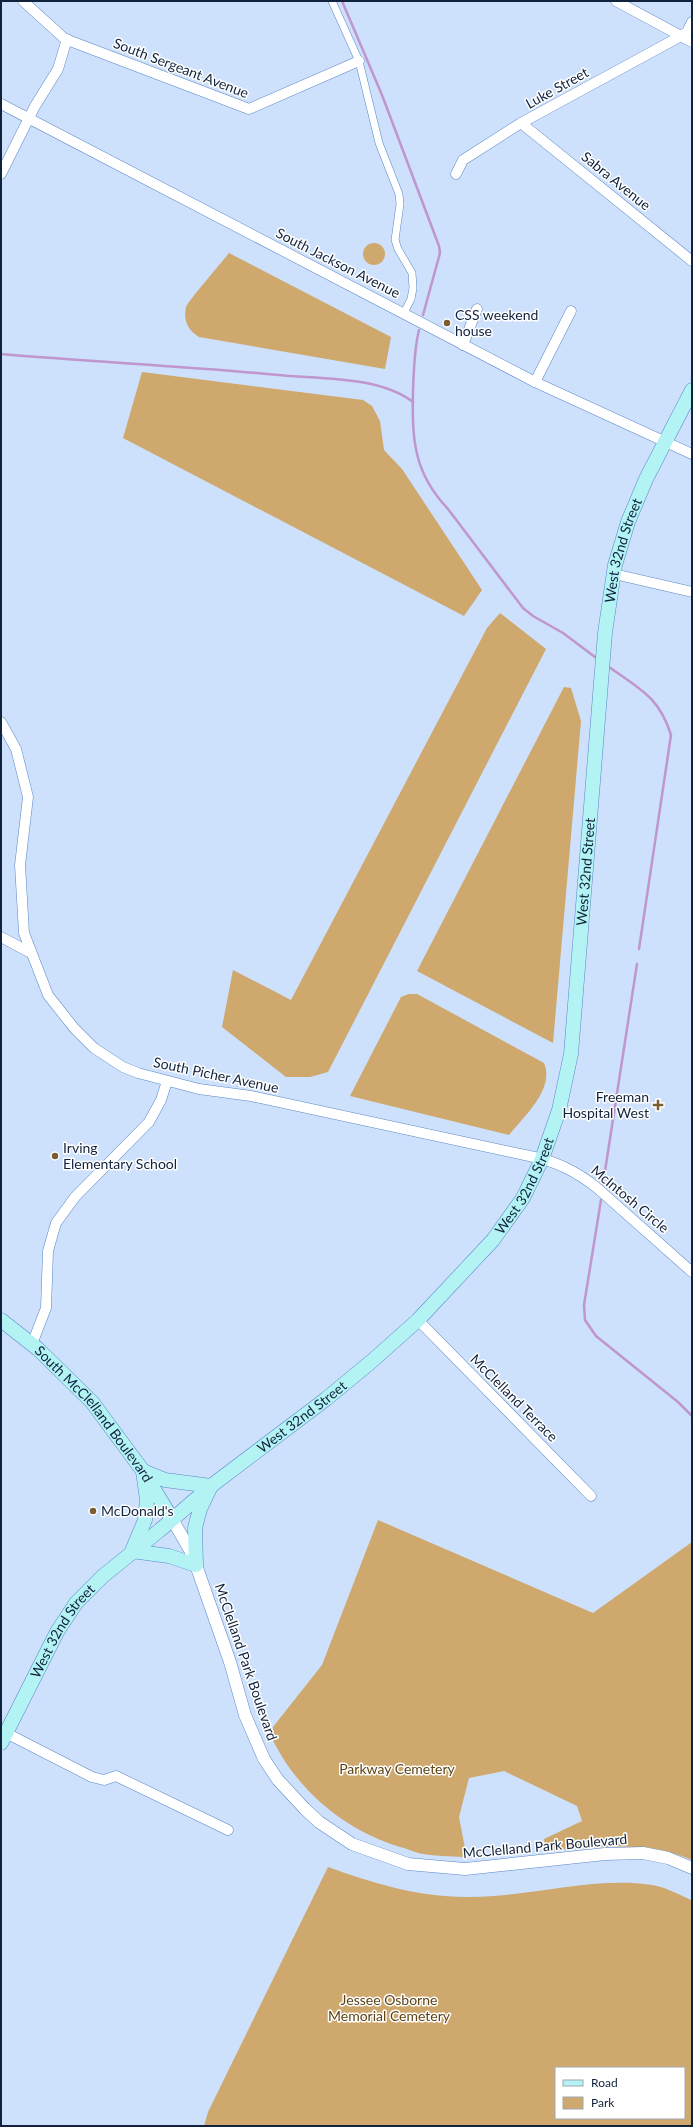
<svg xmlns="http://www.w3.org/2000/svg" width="693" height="2127" viewBox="0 0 693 2127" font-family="Lato,sans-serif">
  <rect width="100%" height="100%" fill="#cde0fc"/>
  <!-- green -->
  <g fill="#cfa86d" fill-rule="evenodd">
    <circle cx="374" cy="254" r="11"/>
    <path d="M229 253 391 337 385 369 199 337C188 330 183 321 186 307 189 300 222 262 229 253Z"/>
    <polygon points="142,372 363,400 372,406 380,421 384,450 402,469 482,590 464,616 123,438"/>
    <polygon points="500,613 546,649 328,1072 310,1077 286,1077 222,1027 233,970 291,1000 487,628"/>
    <polygon points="564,687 571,688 581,721 553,1043 417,971"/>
    <path d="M409 994H417L544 1063C555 1089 524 1116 509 1135L350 1096 401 997Z"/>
    <path d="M378 1520 593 1613 692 1542V1860C645 1839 595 1848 545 1851L544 1839 582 1821 577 1806 504 1771 469 1778 459 1817 465 1848 463 1857C450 1856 436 1856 423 1854 416 1853 408 1849 400 1847 342 1829 294 1788 269 1732L322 1665Z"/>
    <path d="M328 1867C373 1883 417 1897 466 1897 528 1898 591 1876 652 1885 665 1887 678 1894 689 1899L692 1901V2126H204L208 2112ZM556 2068H684V2118H556Z"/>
  </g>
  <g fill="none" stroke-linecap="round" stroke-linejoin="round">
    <!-- stream -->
    <g stroke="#bf96cd" stroke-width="2.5">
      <polyline points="342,1 382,95 439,246 440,253 423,315"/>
      <path d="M419 330C414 350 414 369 413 390 412 439 413 472 448 509L523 608 533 616 563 633 595 657"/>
      <path d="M1 354C93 362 186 366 279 375 320 379 379 376 413 402"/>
      <path d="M609 667C640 689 659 697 671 735L639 949"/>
      <polyline points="603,1184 637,964"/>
      <polyline points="601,1200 584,1305 585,1320 596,1336 678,1402 692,1416"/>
    </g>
    <!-- pedestrian casing -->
    <g stroke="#5b87c6" stroke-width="8">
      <polyline id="pedestrian" points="332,1 359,61 379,143 399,194 400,204 395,240 398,249 412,273 413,288 411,299 404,313"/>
    </g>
    <!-- minor casing -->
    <g stroke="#5b87c6" stroke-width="11">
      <g id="minor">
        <polyline points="23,1 65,39 249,109 359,61"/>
        <polyline points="616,1 692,42"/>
        <polyline points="1,104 535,382 692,454"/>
        <polyline points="521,123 692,261"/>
        <polyline points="1,174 35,106 58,69 67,39"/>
        <polyline points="456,174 463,160 521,123 681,36 687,32 692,22"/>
        <polyline points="463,345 477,309"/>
        <polyline points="535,382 571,311"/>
        <polyline points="614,574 692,592"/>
        <path d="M1 722 16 749 28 797 20 865 24 933 48 995 74 1028 94 1048 123 1067 138 1073 199 1089 251 1096 534 1157C558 1162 577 1172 596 1187L692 1272"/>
        <polyline points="1,937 31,953"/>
        <polyline points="418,1320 591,1496"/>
        <polyline points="32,1344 46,1308 48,1251 56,1223 75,1197 149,1122 161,1100 167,1081"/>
        <polyline points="6,1733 92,1777 104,1780 116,1776 228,1830"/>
      </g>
    </g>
    <!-- tertiary casing -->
    <g stroke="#5b87c6" stroke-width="13">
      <polyline id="tertiary" points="172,1519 190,1550 196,1565 230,1662 245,1715 264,1759 278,1780 305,1809 319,1822 352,1844 408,1864 465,1869 605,1854 643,1853 668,1858 692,1868"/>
    </g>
    <!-- secondary casing -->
    <g stroke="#5b87c6" stroke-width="15">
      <g id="secondary">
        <path id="s1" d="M1 1320 38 1349 92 1402 143 1471 172 1519"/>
        <polygon points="143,1471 165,1480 211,1486 200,1509 195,1528 196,1565 169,1556 132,1551 145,1520 147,1500"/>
        <path id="s2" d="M1 1743 57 1632 76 1603 103 1576 160 1530 211 1486 326 1399 372 1361 418 1320 493 1240 523 1198 542 1159 559 1110 571 1054 605 633 615 565 628 522 646 479 692 390"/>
      </g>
    </g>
    <!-- pedestrian -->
    <use href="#pedestrian" stroke="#fff" stroke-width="7"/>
    <!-- minor -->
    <use href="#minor" stroke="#fff" stroke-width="10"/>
    <!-- tertiary -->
    <use href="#tertiary" stroke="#fff" stroke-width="12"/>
    <!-- secondary -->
    <use href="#secondary" stroke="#b3f3f4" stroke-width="14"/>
  </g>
  <!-- markers -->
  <g fill="#7a5e31" stroke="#fff" stroke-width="1.5">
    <circle cx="447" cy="323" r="4"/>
    <path d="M656 1099h4v4h4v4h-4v4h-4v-4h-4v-4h4z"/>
    <circle cx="55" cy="1156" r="4"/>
    <circle cx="93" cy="1511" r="4"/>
  </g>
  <g text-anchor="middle" stroke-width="3" stroke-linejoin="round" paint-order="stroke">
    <!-- street labels -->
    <g font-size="14" fill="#10223c" stroke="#fff">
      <text transform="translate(181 68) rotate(21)" y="5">South Sergeant Avenue</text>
      <text transform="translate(557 88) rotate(-29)" y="5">Luke Street</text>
      <text transform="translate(616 181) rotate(39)" y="5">Sabra Avenue</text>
      <text transform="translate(338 263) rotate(27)" y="5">South Jackson Avenue</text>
      <text dy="5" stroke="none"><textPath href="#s2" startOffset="1424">West 32nd Street</textPath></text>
      <text dy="5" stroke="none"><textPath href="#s2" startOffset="1100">West 32nd Street</textPath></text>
      <text transform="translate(216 1075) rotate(12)" y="5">South Picher Avenue</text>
      <text dy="5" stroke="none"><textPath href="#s2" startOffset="776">West 32nd Street</textPath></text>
      <text transform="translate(630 1199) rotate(40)" y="5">McIntosh Circle</text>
      <text transform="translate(514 1398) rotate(45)" y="5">McClelland Terrace</text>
      <text dy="5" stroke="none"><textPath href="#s1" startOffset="133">South McClelland Boulevard</textPath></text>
      <text dy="5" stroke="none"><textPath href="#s2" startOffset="452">West 32nd Street</textPath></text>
      <text dy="5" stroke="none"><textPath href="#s2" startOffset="128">West 32nd Street</textPath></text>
      <text transform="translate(246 1662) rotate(71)" y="5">McClelland Park Boulevard</text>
      <text transform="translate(545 1846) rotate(-5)" y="5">McClelland Park Boulevard</text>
    </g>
    <!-- poi labels -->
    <g font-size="14" fill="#10223c" stroke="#fff" text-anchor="start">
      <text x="455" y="320">CSS weekend<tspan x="455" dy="16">house</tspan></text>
      <text x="649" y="1102" text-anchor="end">Freeman<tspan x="649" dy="16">Hospital West</tspan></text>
      <text x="63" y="1153">Irving<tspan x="63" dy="16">Elementary School</tspan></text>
      <text x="101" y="1516">McDonald's</text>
    </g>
    <!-- park labels -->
    <g font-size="14" fill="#5e4314" stroke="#fff">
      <text x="397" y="1774">Parkway Cemetery</text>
      <text x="389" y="2005">Jessee Osborne<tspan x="389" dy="16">Memorial Cemetery</tspan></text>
    </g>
  </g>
  <!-- border -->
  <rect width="693" height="2127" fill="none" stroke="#10223c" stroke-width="4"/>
  <!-- legend -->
  <rect x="555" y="2067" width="130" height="52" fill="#ffffff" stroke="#9fa7b1"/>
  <rect x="563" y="2080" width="20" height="6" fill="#b3f3f4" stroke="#9fa7b1"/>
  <text x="591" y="2087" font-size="12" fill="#10223c">Road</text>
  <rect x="563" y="2097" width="20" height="12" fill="#cfa86d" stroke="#9fa7b1"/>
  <text x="591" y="2107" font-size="12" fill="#10223c">Park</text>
</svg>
